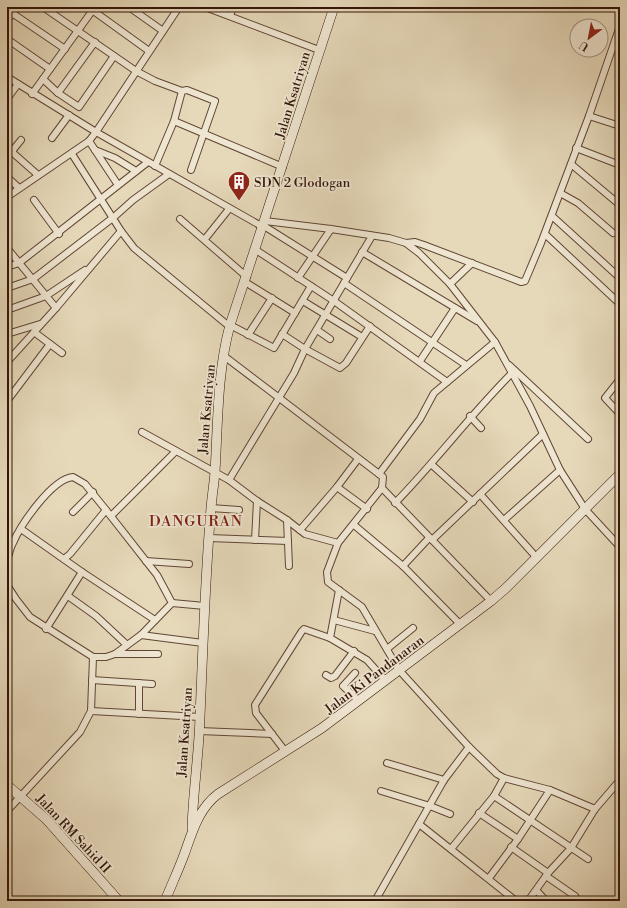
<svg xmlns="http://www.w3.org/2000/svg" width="627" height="908" viewBox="0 0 627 908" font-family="'Libre Bodoni',serif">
  <rect width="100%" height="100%" fill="#e6d9ba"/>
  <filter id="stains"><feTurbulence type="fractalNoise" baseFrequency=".005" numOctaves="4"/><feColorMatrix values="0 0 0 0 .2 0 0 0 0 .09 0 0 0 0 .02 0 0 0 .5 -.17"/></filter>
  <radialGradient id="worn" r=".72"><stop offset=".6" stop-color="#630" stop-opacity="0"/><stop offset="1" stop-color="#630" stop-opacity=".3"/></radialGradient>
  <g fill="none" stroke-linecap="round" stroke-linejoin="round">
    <!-- street casing -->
    <g stroke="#604634" stroke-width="8">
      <g id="street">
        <polyline points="43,7 136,71 155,81 182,91"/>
        <polyline points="88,7 149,51"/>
        <polyline points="129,7 163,31"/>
        <polyline points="205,7 319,50"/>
        <polyline points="12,13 65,49"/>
        <polyline points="230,16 233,7"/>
        <polyline points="7,21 17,7"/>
        <polyline points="7,39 50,69"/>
        <polyline points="7,77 96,132 263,227"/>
        <polyline points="43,79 58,93 79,107 114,56"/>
        <polyline points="58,93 95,42"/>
        <polyline points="32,94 95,7"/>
        <polyline points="7,99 18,84"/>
        <polyline points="589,116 620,126"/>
        <polyline points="174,121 283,167"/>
        <polyline points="52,138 69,115"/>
        <polyline points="21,140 13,150 13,153 38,175"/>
        <polyline points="89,141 118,185"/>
        <polyline points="576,148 620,165"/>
        <polyline points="95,150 115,158 136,171"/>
        <polyline points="72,154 121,231 134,248 230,327"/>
        <polyline points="571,164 620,205"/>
        <polyline points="155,166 174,121 182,91 187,90 215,101 191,170"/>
        <polyline points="7,177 19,188"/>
        <polyline points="560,193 578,203 613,233"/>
        <polyline points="7,197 89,141 96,132 179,7"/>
        <polyline points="34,200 59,234"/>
        <polyline points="552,216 620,278"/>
        <polyline points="180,219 247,277"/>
        <polyline points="265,221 331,229 389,238 406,243 419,253 450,284 495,342 530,406 560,470 585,509 620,547"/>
        <polyline points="545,234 620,304"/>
        <polyline points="205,239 229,209"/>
        <polyline points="406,243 415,242 424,245 521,282 525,281 541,243 589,116 620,26"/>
        <polyline points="7,248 56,308"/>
        <polyline points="256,250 334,301 447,382"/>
        <polyline points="362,252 477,321"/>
        <polyline points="7,267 19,263 148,162"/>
        <polyline points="298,278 331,229"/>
        <polyline points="347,278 372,236"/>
        <polyline points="245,282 295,313"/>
        <polyline points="344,283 466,365"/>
        <polyline points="450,284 472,263"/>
        <polyline points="7,288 33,279 114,217 133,200 169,174"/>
        <polyline points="303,301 362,337"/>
        <polyline points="7,310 46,296 85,270"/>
        <polyline points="230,325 274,348 311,286"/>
        <polyline points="317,330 330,339"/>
        <polyline points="34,332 62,353"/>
        <polyline points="7,334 40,324"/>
        <polyline points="282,334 305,349 340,368 346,363 370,326"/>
        <polyline points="248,335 272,298"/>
        <polyline points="224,356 383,477 382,488 338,543"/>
        <polyline points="420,361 455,308"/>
        <polyline points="7,362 56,308 121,231"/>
        <polyline points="509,365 588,439"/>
        <polyline points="620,379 605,398 620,414"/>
        <polyline points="7,401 50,344"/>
        <polyline points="470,416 481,428"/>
        <polyline points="142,432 229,480 257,501 287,520 305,534 338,543 327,572 328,582 362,607 399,670 469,747 497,774 504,778 550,790 595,809"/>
        <polyline points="431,464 473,502"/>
        <polyline points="379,474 420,419 434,393 495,342"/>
        <polyline points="229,480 294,373 305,349 347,278 264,226"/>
        <polyline points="337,487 367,509"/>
        <polyline points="382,488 491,601"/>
        <polyline points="480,494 537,558"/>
        <path d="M395 503C436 461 471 414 512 373"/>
        <polyline points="211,508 239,510"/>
        <polyline points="73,512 93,492"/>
        <polyline points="111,516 175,452"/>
        <polyline points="287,520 289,566"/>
        <polyline points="504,520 560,470"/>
        <polyline points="354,525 403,566 460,624"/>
        <polyline points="21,529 82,572 155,620"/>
        <polyline points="300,530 337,487 358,459"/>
        <polyline points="209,538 288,541"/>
        <polyline points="255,540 257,501"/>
        <polyline points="432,540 543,434"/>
        <polyline points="64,559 70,554 106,510"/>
        <path d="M7 561C9 555 10 548 13 543 21 524 52 479 73 477L85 484 106 510 157 575 172 603 141 635 115 654 106 657H93L30 617 16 599 7 585"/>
        <polyline points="146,561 189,564"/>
        <polyline points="403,566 429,538"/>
        <polyline points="339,590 330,638 367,660 385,680"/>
        <polyline points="68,596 96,616 127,645"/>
        <polyline points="172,603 205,606"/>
        <polyline points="334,620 375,631"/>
        <polyline points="46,629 82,572"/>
        <polyline points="141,635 203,643"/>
        <polyline points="387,649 413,628"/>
        <polyline points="115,654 158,654"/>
        <polyline points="355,673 343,686 359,701"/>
        <polyline points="326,675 331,678 335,676 354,651"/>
        <polyline points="92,680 152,684"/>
        <polyline points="91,711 200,717"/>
        <polyline points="139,714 139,683"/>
        <polyline points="199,731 272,734"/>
        <polyline points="285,751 256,713 255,705 302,631 304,629 330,638"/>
        <polyline points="387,763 444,780"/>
        <polyline points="381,791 430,806 450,814"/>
        <polyline points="494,796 588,859"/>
        <polyline points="7,811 80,732 91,711 93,657"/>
        <polyline points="479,813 518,839"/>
        <polyline points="419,824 516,901"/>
        <polyline points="511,847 548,873"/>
        <polyline points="451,849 494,796 504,778"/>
        <polyline points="546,876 575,896"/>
        <polyline points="489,878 518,839 550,790"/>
        <polyline points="537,891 546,901"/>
        <polyline points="375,901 444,780 469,747"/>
        <polyline points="528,901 548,873 571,848 595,809 620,780"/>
      </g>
    </g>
    <!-- secondary casing -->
    <g stroke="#331508" stroke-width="10">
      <g id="secondary">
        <polyline points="7,785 46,819 119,901"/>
        <path d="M192 829C193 791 199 754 200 717 203 647 205 578 211 508 212 496 214 484 215 472 218 423 217 373 230 325L334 7"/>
        <path d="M165 901C171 886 178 871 184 855 192 833 198 809 218 794L322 728 491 601 506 588 620 474"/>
      </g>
    </g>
    <!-- street -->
    <use href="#street" stroke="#efe6d2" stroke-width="6"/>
    <!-- secondary -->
    <use href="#secondary" stroke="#efe6d2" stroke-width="9"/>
  </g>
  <!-- icons -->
  <defs>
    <g id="building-pin" transform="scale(1.15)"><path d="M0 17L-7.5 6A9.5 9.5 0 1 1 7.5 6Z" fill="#8f2418" stroke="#efe6d2"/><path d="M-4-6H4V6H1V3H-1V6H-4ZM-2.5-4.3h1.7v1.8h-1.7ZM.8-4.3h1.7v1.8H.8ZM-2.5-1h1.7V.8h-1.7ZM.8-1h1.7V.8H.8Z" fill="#fff"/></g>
  </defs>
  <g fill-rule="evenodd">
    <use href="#building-pin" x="239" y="182"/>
  </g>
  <g text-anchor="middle" stroke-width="3.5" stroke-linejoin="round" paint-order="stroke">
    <!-- street labels -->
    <g font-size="13" fill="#331508" stroke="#efe6d2">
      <text transform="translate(292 95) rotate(-73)" y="5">Jalan Ksatriyan</text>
      <text transform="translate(206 409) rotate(-85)" y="5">Jalan Ksatriyan</text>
      <text transform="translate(374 674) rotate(-37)" y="5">Jalan Ki Pandanaran</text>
      <text transform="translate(184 732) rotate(-86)" y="5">Jalan Ksatriyan</text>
      <text transform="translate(74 833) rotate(47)" y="5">Jalan RM Sahid II</text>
    </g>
    <!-- poi labels -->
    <g font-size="13" fill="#331508" stroke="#efe6d2" text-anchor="start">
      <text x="254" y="187">SDN 2 Glodogan</text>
    </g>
    <!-- quarter labels -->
    <g font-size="15" letter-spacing="1" fill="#7a1f14" stroke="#efe6d2">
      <text x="196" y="526">DANGURAN</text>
    </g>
  </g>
  <!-- margin -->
  <rect width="627" height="908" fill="none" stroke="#e6d9ba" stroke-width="24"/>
  <rect x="8" y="8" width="611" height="892" fill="none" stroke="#331508" stroke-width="2"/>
  <rect x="12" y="12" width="603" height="884" fill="none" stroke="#331508"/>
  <!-- north arrow -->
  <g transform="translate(589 38) rotate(212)"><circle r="19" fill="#efe6d2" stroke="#a49281"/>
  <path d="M0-3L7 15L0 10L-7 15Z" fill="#8f2418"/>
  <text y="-6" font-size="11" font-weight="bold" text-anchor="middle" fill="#331508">U</text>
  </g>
  <rect width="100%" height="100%" filter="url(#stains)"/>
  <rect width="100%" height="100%" fill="url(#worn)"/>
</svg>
